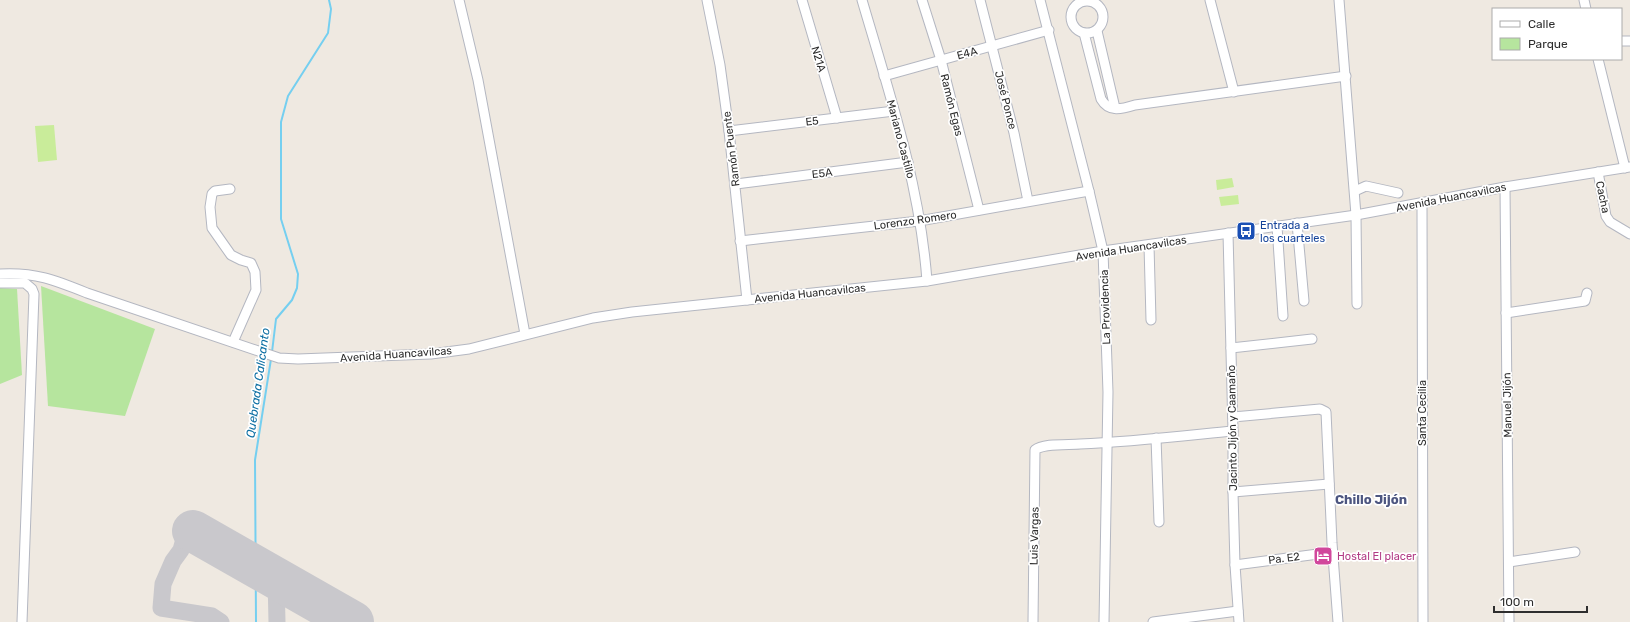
<svg xmlns="http://www.w3.org/2000/svg" width="1630" height="622" viewBox="0 0 1630 622" font-family="Rubik,sans-serif">
  <rect width="100%" height="100%" fill="#efe9e1"/>
  <!-- green -->
  <g fill="#b6e59e">
    <polygon points="41,286 155,329 125,416 48,406"/>
    <polygon points="0,288 17,289 22,375 0,384"/>
  </g>
  <!-- pitch -->
  <g fill="#c9ec9a">
    <polygon points="54,125 57,160 38,162 35,126"/>
    <polygon points="1232,178 1234,187 1217,190 1216,180"/>
    <polygon points="1238,195 1239,204 1221,206 1219,197"/>
  </g>
  <g fill="none" stroke-linecap="round" stroke-linejoin="round">
    <!-- stream -->
    <g stroke="#75cff0" stroke-width="2">
      <polyline points="272,352 276,319 292,300 297,288 298,274 281,219 281,122 288,96 328,33 331,9 329,0"/>
      <polyline points="256,622 255,460 271,359"/>
    </g>
    <!-- taxiway -->
    <g stroke="#c9c8cc" stroke-width="17">
      <polyline points="193,531 186,532 181,550 173,561 163,584 161,608 212,616 221,622"/>
      <polyline points="276,578 277,622"/>
    </g>
    <!-- runway -->
    <polyline stroke="#c9c8cc" stroke-width="42" points="193,531 353,622"/>
    <!-- minor casing -->
    <g stroke="#b4b7c1" stroke-width="11">
      <g id="minor">
        <polyline points="459,0 478,80 525,334"/>
        <polyline points="707,0 720,65 729,131 747,300"/>
        <polyline points="802,0 837,118"/>
        <path d="M862 0C889 92 920 185 927 281"/>
        <polyline points="922,0 941,60 979,210"/>
        <polyline points="980,0 1014,133 1028,201"/>
        <polyline points="1040,0 1089,191 1103,251 1108,392 1104,622"/>
        <polyline points="1210,0 1234,92"/>
        <polyline points="1339,0 1356,215 1357,304"/>
        <polyline points="1584,0 1586,9"/>
        <circle cx="1087" cy="17" r="16"/>
        <polyline points="1097,31 1115,108"/>
        <path d="M1084 33 1101 99C1109 113 1122 109 1135 105L1346 76"/>
        <polyline points="1621,41 1630,41"/>
        <polyline points="1598,59 1625,168"/>
        <polyline points="884,76 1049,30"/>
        <polyline points="729,131 894,111"/>
        <polyline points="1598,172 1606,216 1610,222 1630,234"/>
        <polyline points="736,184 908,162"/>
        <polyline points="1505,187 1509,622"/>
        <polyline points="230,189 215,191 212,194 210,207 212,228 231,255 241,260 251,263 255,272 256,290 233,342"/>
        <polyline points="1355,191 1366,186 1398,193"/>
        <polyline points="1422,204 1423,622"/>
        <polyline points="1297,223 1304,301"/>
        <polyline points="1277,226 1283,316"/>
        <polyline points="1228,233 1233,431 1233,492 1235,565 1239,622"/>
        <polyline points="740,241 919,221 1089,191"/>
        <polyline points="1149,245 1151,320"/>
        <path d="M0 274C35 272 55 280 87 293L279 358 298 359 431 354 469 349 593 318 632 312 927 281 1103 251 1356 215 1505 187 1630 167"/>
        <polyline points="0,283 25,283 32,289 34,294 22,622"/>
        <polyline points="1506,313 1585,301 1587,293"/>
        <polyline points="1231,348 1312,339"/>
        <polyline points="1233,417 1320,409 1326,412 1332,543 1338,622"/>
        <polyline points="1156,438 1159,522"/>
        <polyline points="1233,492 1329,484"/>
        <polyline points="1509,562 1575,552"/>
        <polyline points="1235,565 1333,552"/>
        <path d="M1033 622 1035 450C1043 443 1068 445 1080 444 1131 442 1182 436 1233 431"/>
        <polyline points="1153,622 1238,611"/>
      </g>
    </g>
    <!-- minor -->
    <use href="#minor" stroke="#fff" stroke-width="9"/>
  </g>
  <!-- icons -->
  <defs>
    <g id="bus-square" transform="scale(1)"><rect x="-9" y="-9" width="18" height="18" rx="4" fill="#1a4fb4" stroke="#fff"/><path d="M-5-6H5V4H4V6H2V4H-2V6H-4V4H-5ZM-3.5-4V0h7V-4ZM-3.5 1.2v1.5H-2V1.2ZM2 1.2v1.5H3.5V1.2Z" fill="#fff"/></g>
    <g id="hotel-square" transform="scale(1)"><rect x="-9" y="-9" width="18" height="18" rx="4" fill="#d1479c" stroke="#fff"/><path d="M-6-4.5h1.5V1H6V5H4.5V3h-9V5H-6ZM-4 0a1.8 1.8 0 1 1 3.6 0ZM.5 0V-2.5h3Q6-2.5 6 0Z" fill="#fff"/></g>
  </defs>
  <g fill-rule="evenodd">
    <use href="#bus-square" x="1246" y="231"/>
    <use href="#hotel-square" x="1323" y="556"/>
  </g>
  <g text-anchor="middle" stroke-width="3.5" stroke-linejoin="round" paint-order="stroke">
    <!-- street labels -->
    <g font-size="11" fill="#2e2e2e" stroke="#fff">
      <text transform="translate(967 53) rotate(-15)" y="4">E4A</text>
      <text transform="translate(819 59) rotate(73)" y="4">N21A</text>
      <text transform="translate(1006 100) rotate(76)" y="4">José Ponce</text>
      <text transform="translate(952 105) rotate(76)" y="4">Ramón Egas</text>
      <text transform="translate(812 121) rotate(-7)" y="4">E5</text>
      <text transform="translate(901 139) rotate(75)" y="4">Mariano Castillo</text>
      <text transform="translate(731 149) rotate(-97)" y="4">Ramón Puente</text>
      <text transform="translate(822 173) rotate(-7)" y="4">E5A</text>
      <text transform="translate(1451 197) rotate(-11)" y="4">Avenida Huancavilcas</text>
      <text transform="translate(1603 197) rotate(78)" y="4">Cacha</text>
      <text transform="translate(915 220) rotate(-8)" y="4">Lorenzo Romero</text>
      <text transform="translate(1131 248) rotate(-9)" y="4">Avenida Huancavilcas</text>
      <text transform="translate(810 293) rotate(-6)" y="4">Avenida Huancavilcas</text>
      <text transform="translate(1105 307) rotate(-92)" y="4">La Providencia</text>
      <text transform="translate(396 354) rotate(-4)" y="4">Avenida Huancavilcas</text>
      <text transform="translate(1507 405) rotate(-91)" y="4">Manuel Jijón</text>
      <text transform="translate(1422 413) rotate(-90)" y="4">Santa Cecilia</text>
      <text transform="translate(1232 428) rotate(-91)" y="4">Jacinto Jijón y Caamaño</text>
      <text transform="translate(1034 536) rotate(-89)" y="4">Luis Vargas</text>
      <text transform="translate(1284 558) rotate(-7)" y="4">Pa. E2</text>
    </g>
    <!-- transit labels -->
    <g font-size="11" fill="#164399" stroke="#fff" text-anchor="start">
      <text x="1260" y="229">Entrada a<tspan x="1260" dy="13">los cuarteles</tspan></text>
    </g>
    <!-- hotel labels -->
    <g font-size="11" fill="#b23c85" stroke="#fff" text-anchor="start">
      <text x="1337" y="560">Hostal El placer</text>
    </g>
    <!-- water labels -->
    <g font-size="12" font-style="italic" fill="#0d6fa3" stroke="#fff">
      <text transform="translate(258 383) rotate(-82)" y="4">Quebrada Calicanto</text>
    </g>
    <!-- quarter labels -->
    <g font-size="13" font-weight="bold" fill="#4d5680" stroke="#fff">
      <text x="1371" y="504">Chillo Jijón</text>
    </g>
  </g>
  <!-- legend -->
  <rect x="1492" y="8" width="130" height="52" fill="#ffffff" stroke="#ababab"/>
  <rect x="1500" y="21" width="20" height="6" fill="#ffffff" stroke="#ababab"/>
  <text x="1528" y="28" font-size="12" fill="#2e2e2e">Calle</text>
  <rect x="1500" y="38" width="20" height="12" fill="#b6e59e" stroke="#ababab"/>
  <text x="1528" y="48" font-size="12" fill="#2e2e2e">Parque</text>
  <!-- scale -->
  <path d="M1494 606v6h93v-6" fill="none" stroke="#2e2e2e" stroke-width="2"/>
  <text x="1500" y="606" font-size="12" fill="#2e2e2e" stroke="#ffffff" stroke-width="3" paint-order="stroke">100 m</text>
</svg>
